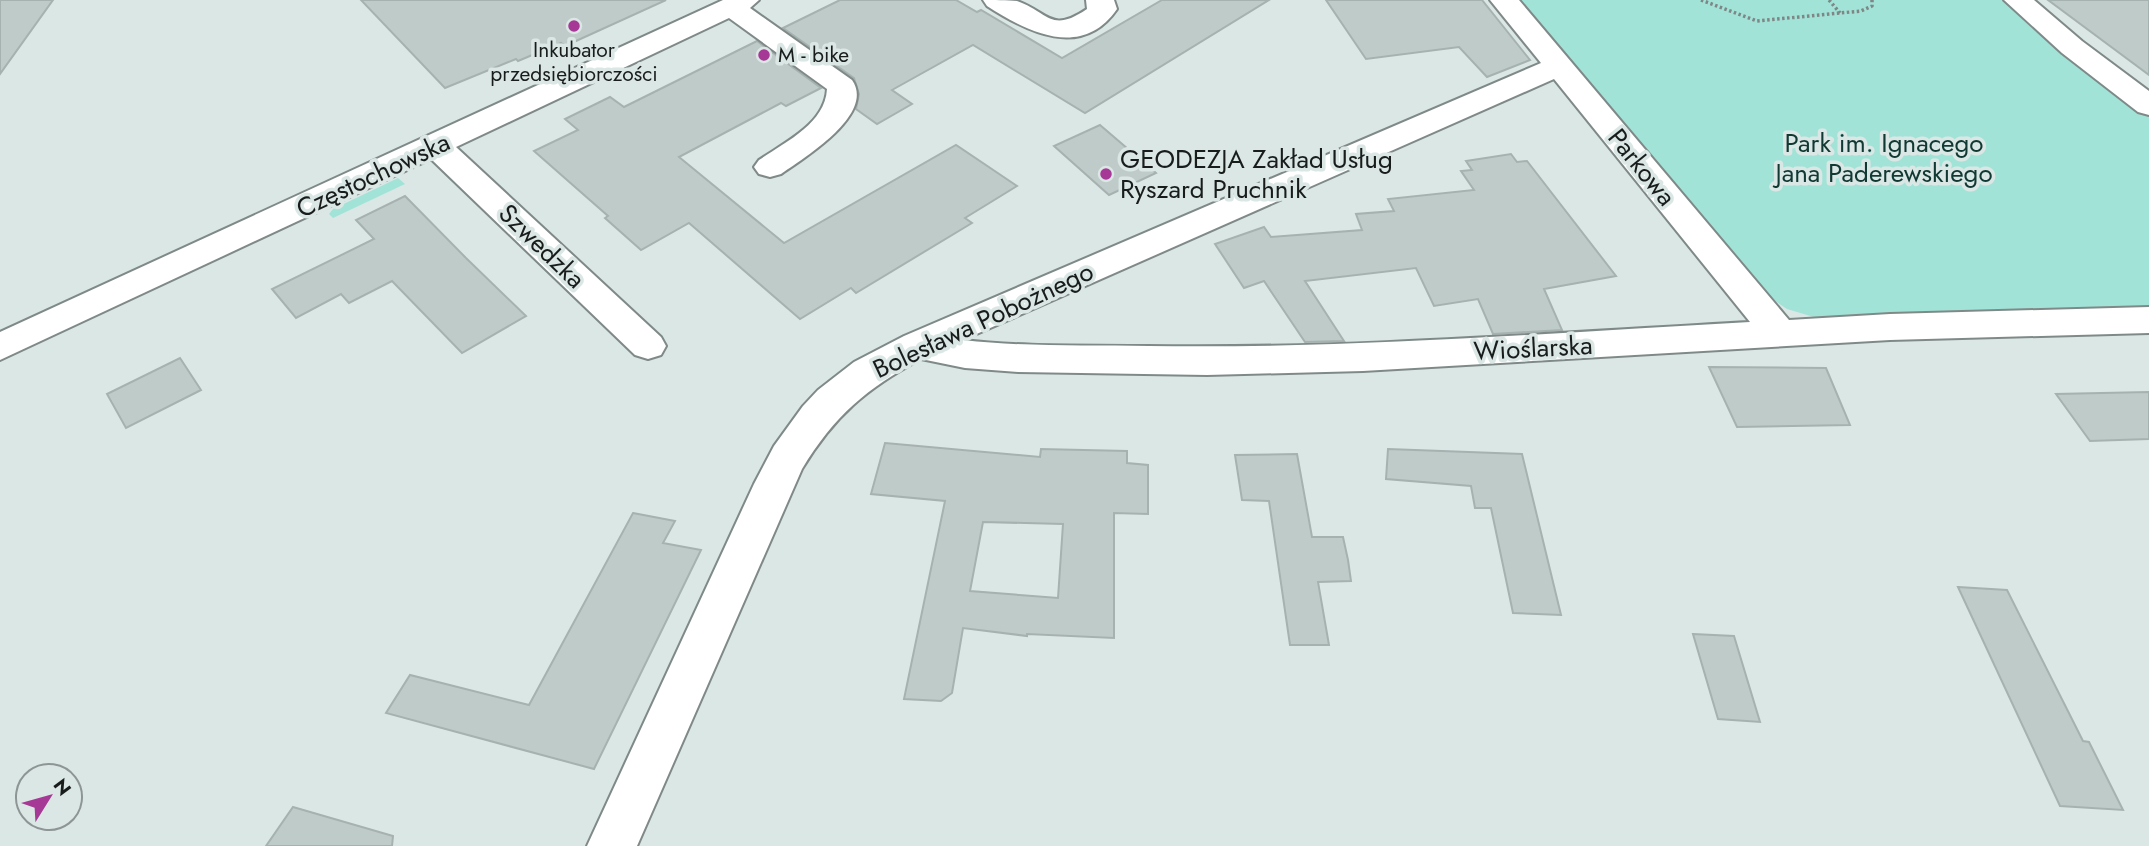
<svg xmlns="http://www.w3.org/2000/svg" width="2149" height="846" viewBox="0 0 2149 846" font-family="Jost,sans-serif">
  <rect width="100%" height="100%" fill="#dbe7e5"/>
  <!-- green -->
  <g fill="#a2e3d8">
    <polygon points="1519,0 2008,0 2149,114 2149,310 1817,318 1787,309 1766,295"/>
    <polygon points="398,178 405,184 333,218 329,214 333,209"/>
  </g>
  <!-- building -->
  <g fill="#bfcbc9" stroke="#a6b2b0" stroke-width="2" fill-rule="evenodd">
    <polygon points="0,0 53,0 0,74"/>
    <polygon points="361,0 666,0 565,46 561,43 518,61 516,59 445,88"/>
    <polygon points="840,0 956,0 977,12 981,10 1062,58 1162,0 1269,0 1085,113 973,45 892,90 912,104 877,124 856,109 859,94 854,78 783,28"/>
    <polygon points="1326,0 1482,0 1530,60 1487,77 1459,47 1366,59"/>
    <polygon points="2048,0 2149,0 2149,75"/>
    <polygon points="757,41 821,88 786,106 781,103 679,157 784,243 956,145 1017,186 965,218 972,223 856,293 851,288 800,319 689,223 641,250 605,218 608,216 534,151 578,130 565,119 610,97 624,107"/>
    <polygon points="1100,125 1156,173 1109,195 1054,146"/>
    <polygon points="1511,154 1517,162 1527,161 1616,276 1544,289 1562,330 1493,334 1478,299 1434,306 1416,268 1305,281 1344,341 1305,342 1264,281 1244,288 1215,244 1264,227 1271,237 1362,230 1356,214 1394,211 1388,199 1474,190 1461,171 1472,170 1466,161"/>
    <polygon points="405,196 466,258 526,316 462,353 392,281 349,303 341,294 296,318 272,289 374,239 356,220"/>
    <polygon points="180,358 201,390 126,428 107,394"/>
    <polygon points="1709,367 1826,368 1850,425 1737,427"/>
    <polygon points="2149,392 2149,439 2090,441 2056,394"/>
    <path d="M885 443 1040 457 1041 449 1127 451V463L1148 465V514L1114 513V638L1027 634V636L963 628 952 693 941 701 904 699 945 501 871 494ZM983 522 1063 524 1058 598 970 591Z"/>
    <polygon points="1388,449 1522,454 1561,615 1513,613 1491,508 1475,508 1471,486 1386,479"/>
    <polygon points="1297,454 1312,537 1343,537 1348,560 1351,581 1318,582 1329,645 1290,645 1269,501 1242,500 1235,455"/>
    <polygon points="633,513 675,521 663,543 701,550 594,769 386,713 410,675 529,705"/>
    <polygon points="1958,587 2007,590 2083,741 2089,742 2123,810 2060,806"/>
    <polygon points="1693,634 1734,636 1760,722 1718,719"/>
    <polygon points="293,807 393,836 392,846 266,846"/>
  </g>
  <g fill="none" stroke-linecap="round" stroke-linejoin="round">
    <!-- minor casing -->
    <g stroke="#7f8a88" stroke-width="4">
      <g id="minor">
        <path d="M723 0H759L750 8 852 80C876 114 804 158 781 174L770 177 759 174 754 167 759 160C785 142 825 124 827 89L729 18 456 147 661 337 666 346 661 355 648 359 635 355 431 159 0 360V332Z"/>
        <path d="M983 0C993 0 1008 0 1017 1 1049 12 1050 34 1087 9L1086 0H1114L1117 9C1082 60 1027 32 987 6Z"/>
        <path d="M1490 0H1519L1789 320 1890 314 2149 307V333L1890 340 1363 371 1207 375 1018 372 965 368 921 359C867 388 834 416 802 469L637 846H587L754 484 774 446 803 406 818 390 854 362 904 336 1541 63ZM1554 79 1750 322C1549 333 1348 349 1148 346 1086 345 1024 347 963 340Z"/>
        <polygon points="2004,0 2034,0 2082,41 2149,91 2149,115 2138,112 2062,53"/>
      </g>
    </g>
    <!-- path -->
    <g stroke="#7e8786" stroke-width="3.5" stroke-dasharray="2.5 2.5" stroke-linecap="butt">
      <polyline points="1701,0 1757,21 1861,11 1872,6 1872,0"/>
      <polyline points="1829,0 1840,13"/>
    </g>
    <!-- minor -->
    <use href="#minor" fill="#fff" fill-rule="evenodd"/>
  </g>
  <!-- markers -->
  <g fill="#a63896" stroke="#dbe7e5" stroke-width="2.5">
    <circle cx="574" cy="26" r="7"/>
    <circle cx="764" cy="55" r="7"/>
    <circle cx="1106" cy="174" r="7"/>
  </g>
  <g text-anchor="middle" stroke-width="7" stroke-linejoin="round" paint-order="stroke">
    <!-- far-poi labels -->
    <g font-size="21" fill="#181d1c" stroke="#dbe7e5">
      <text x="574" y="57">Inkubator<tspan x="574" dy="24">przedsiębiorczości</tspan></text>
      <text x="778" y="62" text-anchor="start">M - bike</text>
    </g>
    <!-- park labels -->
    <g font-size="26" fill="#113933" stroke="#dbe7e5">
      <text x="1884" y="152">Park im. Ignacego<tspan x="1884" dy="30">Jana Paderewskiego</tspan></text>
    </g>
    <!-- poi labels -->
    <g font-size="26" fill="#181d1c" stroke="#dbe7e5" text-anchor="start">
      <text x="1120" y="168">GEODEZJA Zakład Usług<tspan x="1120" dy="30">Ryszard Pruchnik</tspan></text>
    </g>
    <!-- street labels -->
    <g font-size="26" fill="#181d1c" stroke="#dbe7e5">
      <text transform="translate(1642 167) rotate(51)" y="9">Parkowa</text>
      <text transform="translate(373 175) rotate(-25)" y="9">Częstochowska</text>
      <text transform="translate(542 246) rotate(44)" y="9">Szwedzka</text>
      <text transform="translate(983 320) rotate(-25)" y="9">Bolesława Pobożnego</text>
      <text transform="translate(1533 348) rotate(-3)" y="9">Wioślarska</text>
    </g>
  </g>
  <!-- north arrow -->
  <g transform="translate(49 797) rotate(53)"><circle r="33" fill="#dbe7e5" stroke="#8d9695" stroke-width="2"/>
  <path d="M0-5L12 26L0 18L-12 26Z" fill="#a63896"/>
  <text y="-10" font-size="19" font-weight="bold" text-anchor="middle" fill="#181d1c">N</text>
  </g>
</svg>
